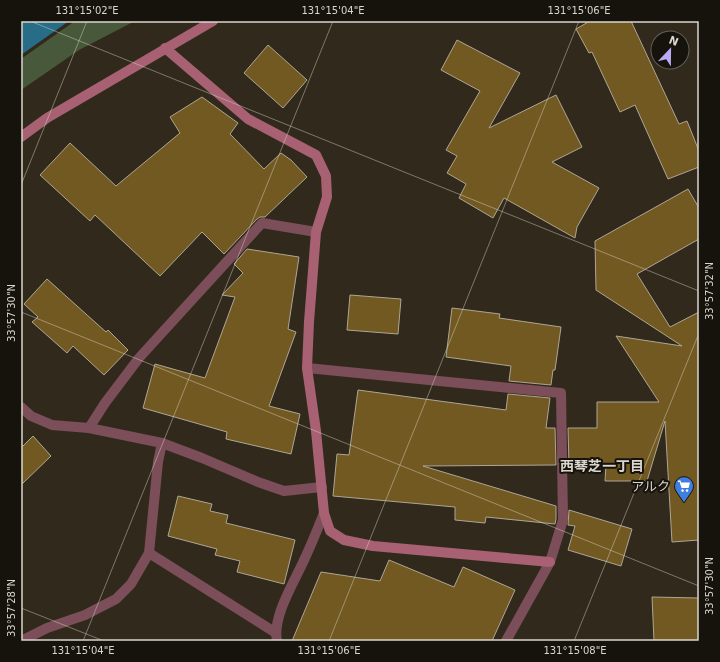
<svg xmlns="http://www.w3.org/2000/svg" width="720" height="662" viewBox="0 0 720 662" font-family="'DejaVu Sans','Noto Sans JP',sans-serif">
  <rect width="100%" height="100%" fill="#312a1c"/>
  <!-- green -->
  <polygon fill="#48593b" points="75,21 135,21 79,50 21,90 21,59"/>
  <!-- water -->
  <polygon fill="#276d87" points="21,21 69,21 21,55"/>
  <!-- building -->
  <g fill="#725921" stroke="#aea695">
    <polygon points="590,21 631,21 679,124 687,121 699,151 699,167 668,179 635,105 620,112 592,52 589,53 576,29"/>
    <polygon points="457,40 520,73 489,128 556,95 582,147 552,162 599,188 577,227 575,238 504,198 493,218 459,198 466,184 447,173 457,156 446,150 480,91 441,70"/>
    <polygon points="268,45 307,80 283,108 244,73"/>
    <polygon points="202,97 238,123 230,134 264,169 281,153 291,160 307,177 265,217 260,217 257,219 224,254 202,232 160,276 95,215 90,221 40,175 70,143 116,186 180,133 170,117"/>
    <polygon points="688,189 699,208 699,239 637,274 670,327 699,312 699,540 672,542 665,421 647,481 605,481 606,465 569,465 568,428 597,428 597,402 659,402 616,336 682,346 596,290 595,241"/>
    <polygon points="247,249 299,257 288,329 296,332 269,406 300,414 291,454 226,439 227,432 143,408 155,364 205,378 235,297 222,295 243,273 234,264"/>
    <polygon points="47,279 106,332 108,330 128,350 104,375 73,346 67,353 32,322 38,317 24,304"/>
    <polygon points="350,295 401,299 398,334 347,330"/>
    <polygon points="452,308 500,314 499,318 561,327 555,370 553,370 551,385 509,381 511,366 446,357"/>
    <polygon points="358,390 506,410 508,394 550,398 546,428 555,428 556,465 423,466 556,506 556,519 555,524 486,517 485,523 455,520 455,507 333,496 337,454 349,455"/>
    <polygon points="33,436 51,456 21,485 21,448"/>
    <polygon points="178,496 212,504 210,511 228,515 226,523 295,540 284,584 237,572 240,561 215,555 217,549 168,536"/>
    <polygon points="569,510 632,529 621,566 568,550 575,526 568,525"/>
    <polygon points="389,560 454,587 463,567 515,590 492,641 292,641 321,572 380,581"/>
    <polygon points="652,597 699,598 699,641 654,641"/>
  </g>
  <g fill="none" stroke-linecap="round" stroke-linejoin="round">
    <!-- street -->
    <g stroke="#7c4e59" stroke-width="10">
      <polyline points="307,368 561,393 563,520 550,562 506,641"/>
      <polyline points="21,407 31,416 52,425 89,428 162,443 202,458 258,482 284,491 322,487"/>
      <polyline points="89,428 105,403 139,358 262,223 316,232"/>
      <polyline points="149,553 276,633"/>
      <polyline points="21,641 47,628 85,615 116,599 131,584 149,553 158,462 162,443"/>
      <path d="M277 641C272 616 295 581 305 558 312 543 318 528 324 513"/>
    </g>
    <!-- secondary -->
    <g stroke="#a86173" stroke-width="10">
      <polyline points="165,48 248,119 316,155 326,176 327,197 316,232 309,322 307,368 316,431 324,513 330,531 344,540 373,546 550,562"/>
      <polyline points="21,137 47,118 213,21"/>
    </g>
  </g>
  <!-- ticks -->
  <path fill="none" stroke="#dad6cd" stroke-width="1" stroke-opacity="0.45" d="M30 21 699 291M21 185 87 21M21 312 699 586M21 608 104 641M83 641 333 21M329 641 579 21M574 641 699 333"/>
  <!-- icons -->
  <defs>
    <g id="supermarket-pin" transform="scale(1)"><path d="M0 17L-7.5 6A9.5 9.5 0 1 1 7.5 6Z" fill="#3f7fe0" stroke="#16130d"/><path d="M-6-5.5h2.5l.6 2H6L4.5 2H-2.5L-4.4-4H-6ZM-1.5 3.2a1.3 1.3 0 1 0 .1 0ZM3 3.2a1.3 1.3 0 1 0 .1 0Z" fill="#fff"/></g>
  </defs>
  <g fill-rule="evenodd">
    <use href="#supermarket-pin" x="684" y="486"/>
  </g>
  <g text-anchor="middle" stroke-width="4" stroke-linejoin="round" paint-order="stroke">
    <!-- poi labels -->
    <g font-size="13" fill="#dad6cd" stroke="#16130d" text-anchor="end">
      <text x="670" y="491">アルク</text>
    </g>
    <!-- neighbourhood labels -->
    <g font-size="14" font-weight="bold" fill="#dad6cd" stroke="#16130d">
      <text x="602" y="471">西琴芝一丁目</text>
    </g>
  </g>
  <!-- border -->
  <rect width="720" height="662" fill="none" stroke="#16130d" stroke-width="44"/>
  <!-- north arrow -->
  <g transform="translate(670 50) rotate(22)"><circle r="19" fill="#16130d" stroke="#64615a"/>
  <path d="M0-3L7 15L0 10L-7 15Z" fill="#bbaaf6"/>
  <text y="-6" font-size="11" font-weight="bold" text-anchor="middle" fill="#dad6cd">N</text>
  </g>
  <rect x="22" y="22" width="676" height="618" fill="none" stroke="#dad6cd" stroke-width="1.5"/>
  <g font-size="10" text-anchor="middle" fill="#dad6cd">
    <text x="87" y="14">131°15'02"E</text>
    <text x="333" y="14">131°15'04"E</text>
    <text x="579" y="14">131°15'06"E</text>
    <text transform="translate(709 291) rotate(-90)" y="4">33°57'32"N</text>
    <text transform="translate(11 313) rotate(-90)" y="4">33°57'30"N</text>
    <text transform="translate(709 586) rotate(-90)" y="4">33°57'30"N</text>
    <text transform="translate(11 608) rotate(-90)" y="4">33°57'28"N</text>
    <text x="83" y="654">131°15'04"E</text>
    <text x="329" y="654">131°15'06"E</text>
    <text x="575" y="654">131°15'08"E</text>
  </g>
</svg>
